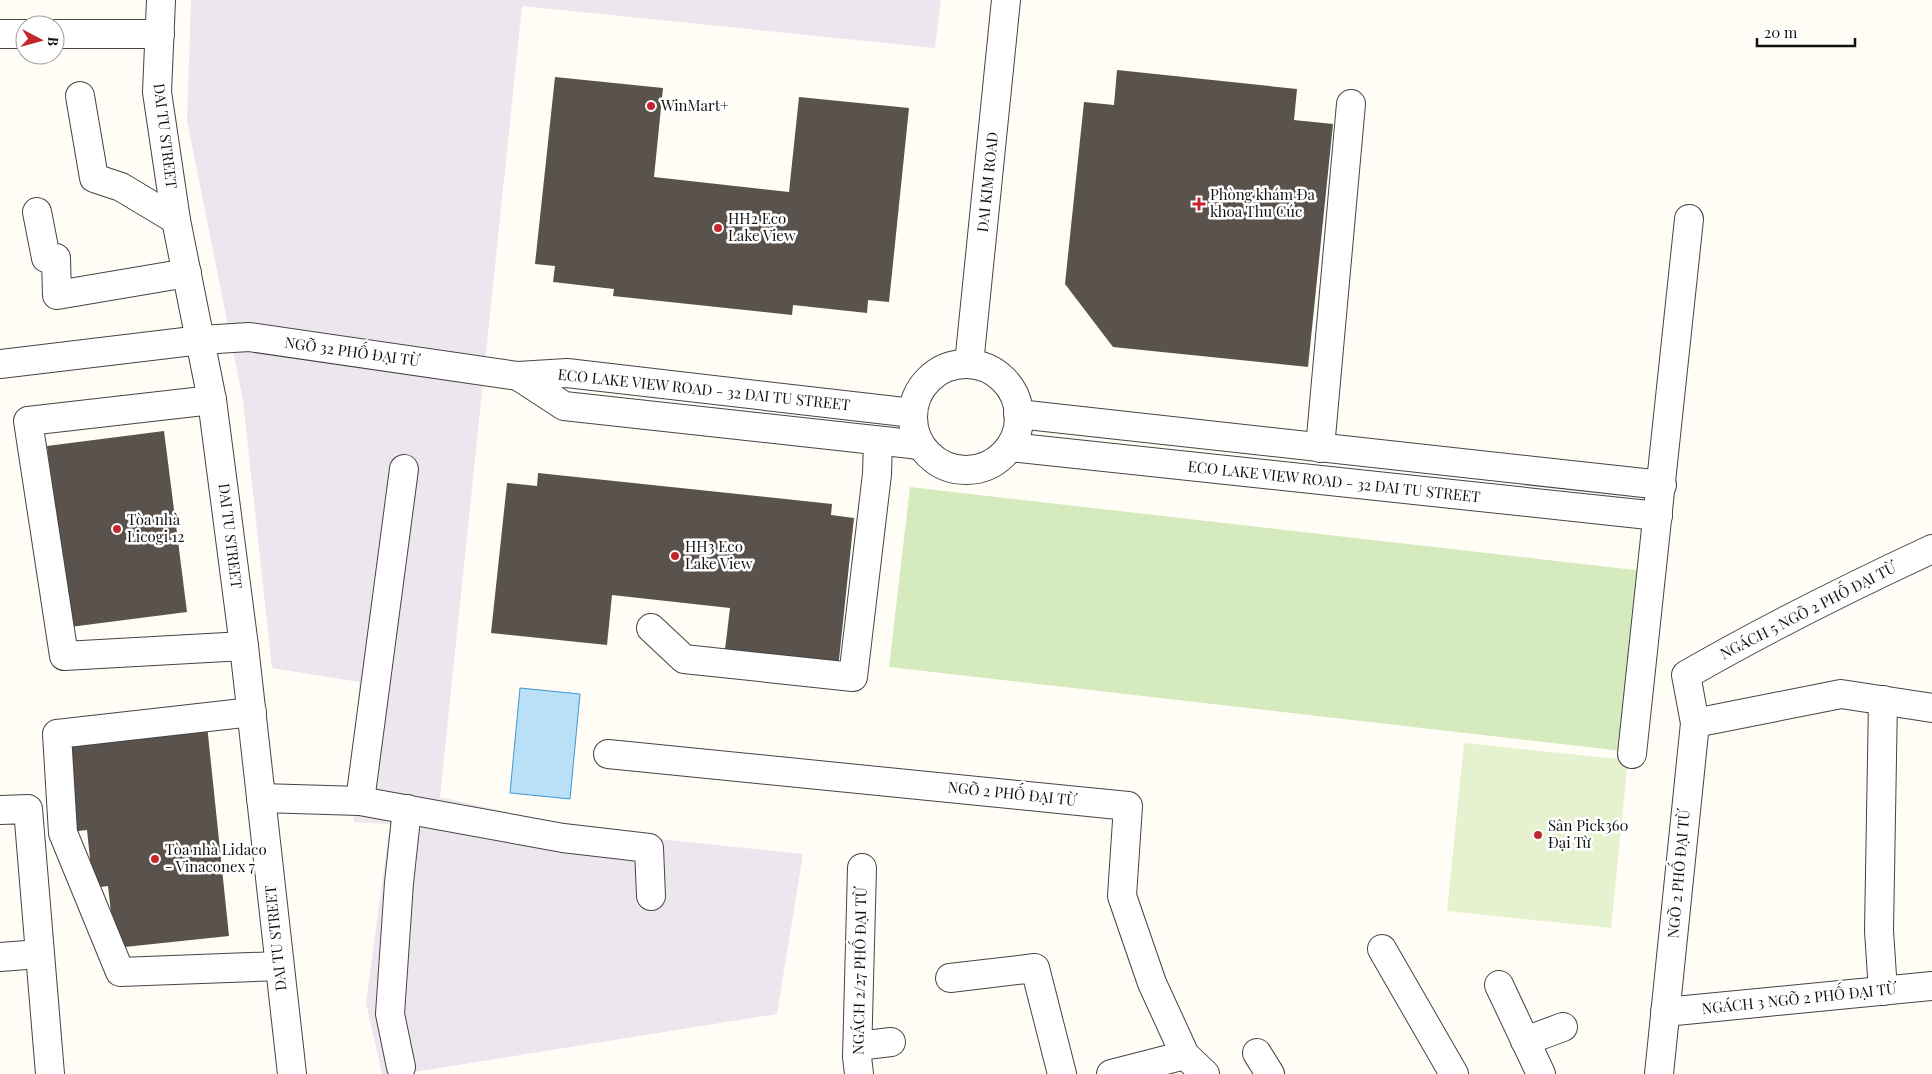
<svg xmlns="http://www.w3.org/2000/svg" width="1932" height="1074" viewBox="0 0 1932 1074" font-family="'Playfair Display',serif">
  <rect width="100%" height="100%" fill="#fffdf5"/>
  <!-- industrial -->
  <polygon fill="#eee6ef" points="191,0 941,0 935,48 522,6 440,797 595,832 803,854 777,1014 402,1074 382,1074 366,1003 390,824 354,822 359,682 272,668 243,401 187,121"/>
  <!-- green -->
  <polygon fill="#d5ebbd" points="910,487 1643,571 1623,751 889,667"/>
  <!-- pitch -->
  <polygon fill="#e6f2cf" points="1464,743 1628,760 1611,928 1447,911"/>
  <!-- water -->
  <polygon fill="#b9e0f7" stroke="#3f96cf" points="520,688 580,694 570,799 510,793"/>
  <!-- building -->
  <g fill="#5a524d">
    <polygon points="1117,70 1297,89 1294,120 1333,124 1308,367 1113,347 1065,284 1084,102 1114,105"/>
    <polygon points="555,77 663,88 654,177 789,192 799,97 909,108 889,302 868,300 867,313 793,305 792,315 613,296 614,289 553,282 555,266 535,264"/>
    <polygon points="164,431 187,612 70,627 47,446"/>
    <polygon points="538,473 832,504 831,515 854,518 838,669 724,658 730,608 612,595 607,645 491,633 507,483 537,486"/>
    <polygon points="207,725 229,936 115,948 108,886 93,888 87,830 69,832 59,741"/>
  </g>
  <g fill="none" stroke-linecap="round" stroke-linejoin="round">
    <!-- minor casing -->
    <g stroke="#444" stroke-width="30">
      <g id="minor">
        <polyline points="161,0 157,92 176,220 212,400 244,646 292,1074"/>
        <polyline points="0,34 25,34"/>
        <polyline points="55,34 160,34"/>
        <polyline points="80,96 94,178 121,187 176,220"/>
        <polyline points="37,212 46,258 56,258 57,295 187,273"/>
        <polyline points="0,364 201,340 249,337 518,376 567,373 913,413"/>
        <polyline points="969,364 1006,0"/>
        <circle cx="966" cy="417" r="53"/>
        <polyline points="518,376 564,406 920,445"/>
        <polyline points="212,400 28,421 64,656 244,646"/>
        <polyline points="1018,414 1662,485"/>
        <polyline points="1010,447 1658,516"/>
        <polyline points="1320,448 1351,104"/>
        <polyline points="651,628 684,659 853,677 877,474 878,441"/>
        <polyline points="1883,700 1879,931 1883,991"/>
        <polyline points="252,712 57,734 63,833 120,972 279,966"/>
        <polyline points="1695,723 1841,694 1932,708"/>
        <polyline points="608,754 1128,806 1122,896 1152,983 1185,1055 1205,1074"/>
        <polyline points="1632,754 1689,219"/>
        <polyline points="261,798 360,801 563,838 649,848 651,896"/>
        <polyline points="360,801 404,469"/>
        <polyline points="0,810 28,809 50,1074"/>
        <polyline points="1382,949 1454,1074"/>
        <polyline points="0,957 39,954"/>
        <polyline points="950,978 1035,968 1062,1074"/>
        <polyline points="1499,985 1541,1074"/>
        <polyline points="1665,1012 1932,986"/>
        <polyline points="1525,1041 1563,1027"/>
        <polyline points="858,1046 891,1042"/>
        <polyline points="1257,1053 1270,1074"/>
        <polyline points="401,1067 390,1014 399,883 407,809"/>
        <polyline points="859,1074 857,1057 862,868"/>
        <polyline points="1111,1074 1185,1055"/>
        <path d="M1659 1074 1695 723 1686 675C1766 629 1848 588 1932 549"/>
      </g>
    </g>
    <!-- minor -->
    <use href="#minor" stroke="#fff" stroke-width="28"/>
  </g>
  <!-- markers -->
  <g fill="#c4262e" stroke="#fff" stroke-width="2">
    <circle cx="651" cy="106" r="5"/>
    <path d="M1196.5 196.5h5v5h5v5h-5v5h-5v-5h-5v-5h5z"/>
    <circle cx="718" cy="228" r="5"/>
    <circle cx="117" cy="529" r="5"/>
    <circle cx="675" cy="556" r="5"/>
    <circle cx="1538" cy="835" r="5"/>
    <circle cx="155" cy="859" r="5"/>
  </g>
  <g text-anchor="middle" stroke-width="5" stroke-linejoin="round" paint-order="stroke">
    <!-- poi labels -->
    <g font-size="15" fill="#111" stroke="#fff" text-anchor="start">
      <text x="661" y="111">WinMart+</text>
      <text x="1210" y="200">Phòng khám Đa<tspan x="1210" dy="17">khoa Thu Cúc</tspan></text>
      <text x="728" y="224">HH2 Eco<tspan x="728" dy="17">Lake View</tspan></text>
      <text x="127" y="525">Tòa nhà<tspan x="127" dy="17">Licogi 12</tspan></text>
      <text x="685" y="552">HH3 Eco<tspan x="685" dy="17">Lake View</tspan></text>
      <text x="1548" y="831">Sân Pick360<tspan x="1548" dy="17">Đại Từ</tspan></text>
      <text x="165" y="855">Tòa nhà Lidaco<tspan x="165" dy="17">- Vinaconex 7</tspan></text>
    </g>
    <!-- street labels -->
    <g font-size="15" fill="#111" stroke="#fff">
      <text transform="translate(165 136) rotate(83)" y="5">DAI TU STREET</text>
      <text transform="translate(988 182) rotate(-84)" y="5">DAI KIM ROAD</text>
      <text transform="translate(352 352) rotate(8)" y="5">NGÕ 32 PHỐ ĐẠI TỪ</text>
      <text transform="translate(704 390) rotate(6)" y="5">ECO LAKE VIEW ROAD - 32 DAI TU STREET</text>
      <text transform="translate(1334 482) rotate(6)" y="5">ECO LAKE VIEW ROAD - 32 DAI TU STREET</text>
      <text transform="translate(230 536) rotate(83)" y="5">DAI TU STREET</text>
      <text transform="translate(1808 611) rotate(-27)" y="5">NGÁCH 5 NGÕ 2 PHỐ ĐẠI TỪ</text>
      <text transform="translate(1012 794) rotate(6)" y="5">NGÕ 2 PHỐ ĐẠI TỪ</text>
      <text transform="translate(1679 874) rotate(-85)" y="5">NGÕ 2 PHỐ ĐẠI TỪ</text>
      <text transform="translate(276 938) rotate(-96)" y="5">DAI TU STREET</text>
      <text transform="translate(860 971) rotate(-89)" y="5">NGÁCH 2/27 PHỐ ĐẠI TỪ</text>
      <text transform="translate(1799 999) rotate(-6)" y="5">NGÁCH 3 NGÕ 2 PHỐ ĐẠI TỪ</text>
    </g>
  </g>
  <!-- north arrow -->
  <g transform="translate(40 40) rotate(96)"><circle r="24" fill="#ffffff" stroke="#a0a0a0"/>
  <path d="M0-4L9 19L0 12L-9 19Z" fill="#c4262e"/>
  <text y="-8" font-size="14" font-weight="bold" text-anchor="middle" fill="#111111">B</text>
  </g>
  <!-- scale -->
  <path d="M1757 38v8h98v-8" fill="none" stroke="#111111" stroke-width="2.5"/>
  <text x="1764" y="38" font-size="15" fill="#111111" stroke="#ffffff" stroke-width="4" paint-order="stroke">20 m</text>
</svg>
